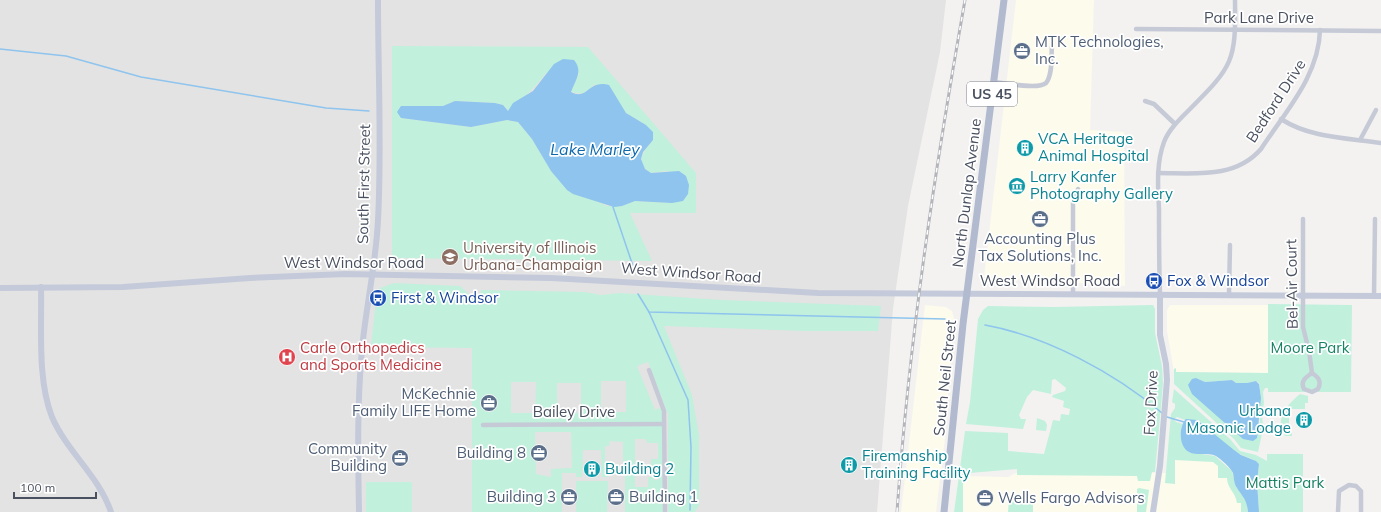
<svg xmlns="http://www.w3.org/2000/svg" width="1381" height="512" viewBox="0 0 1381 512" font-family="Mulish,sans-serif">
  <rect width="100%" height="100%" fill="#f3f2f1"/>
  <!-- commercial -->
  <g fill="#fcfbec">
    <polygon points="1016,0 1094,0 1090,130 1124,132 1125,286 984,277"/>
    <polygon points="925,305 946,307 952,311 954,318 945,438 936,512 901,512"/>
    <polygon points="1170,305 1268,305 1268,373 1174,372 1167,331 1167,310"/>
    <polygon points="1169,452 1217,460 1243,500 1243,512 954,512 959,476 1008,477 1018,472 1166,473"/>
  </g>
  <!-- education -->
  <polygon fill="#e4e3e3" points="0,0 946,0 940,52 908,206 893,309 877,512 0,512"/>
  <!-- green -->
  <g fill="#c1f0dd" fill-rule="evenodd">
    <path d="M392 46 588 47 696 173V213H630L652 261 392 258ZM546 73H579L571 91C582 97 587 91 595 84L619 104 626 113 646 125 653 140C643 152 634 162 651 173L668 171 672 203 635 201 622 206H607L588 197 574 194 551 171 532 139 518 122 507 120 471 127 401 118V106H443L455 101 495 103 503 105 508 111C522 99 535 88 546 73Z"/>
    <path d="M394 283 460 286 478 303 481 290 585 292 601 295 619 293 722 300 881 306 878 331H806L664 326 692 395 699 435V505L695 512H668V414L648 362 637 366 655 410 660 408 662 410 663 512H625V472H608V477H602L601 450H583L582 477H576V473H562V512H472V348L372 347 371 345 377 292 380 288ZM601 381H626V412H601ZM511 382H536L535 413H511ZM557 383H581V413L557 412ZM535 432H571L572 468 551 469V477L536 474ZM635 439H645L648 443H658V459H651V466L658 467V480H654L653 477H648V487H635ZM610 441 623 442V470H605V446H609Z"/>
    <path d="M1268 304 1352 305 1351 392H1268V388H1265L1263 392 1264 403 1262 413 1263 429 1258 452 1241 448 1234 439 1174 384V369L1176 368V372L1268 373ZM1196 378 1205 382 1232 380 1236 383H1247L1256 381 1259 383 1261 398 1259 413 1260 423 1188 386Z"/>
    <polygon points="1153,305 1155,309 1155,333 1162,366 1163,384 1155,472 1152,472 1150,481 1138,481 1137,476 1017,475 1017,469 970,473 970,476 963,476 963,512 954,512 965,431 1008,433 1008,451 1044,454 1053,420 1060,421 1061,414 1069,415 1070,409 1063,407 1064,401 1052,397 1053,395 1065,391 1066,388 1055,379 1052,380 1051,394 1033,390 1027,397 1019,415 1021,419 1026,419 1023,429 966,424 970,402 978,319 983,310 988,306 1054,307"/>
    <path d="M1174 389 1230 439 1240 451 1256 455 1267 461V454H1303V512H1259L1257 482 1259 464C1254 458 1246 458 1240 454 1224 445 1211 431 1197 420H1185L1177 417 1174 419 1176 422 1183 424C1178 434 1182 445 1189 452L1215 456 1232 471 1236 487 1246 498 1248 512H1241V503H1237C1236 493 1227 488 1227 478H1218V466L1213 462 1175 460V484L1165 483 1171 414 1175 408V404L1172 402Z"/>
    <path d="M1300 394 1308 396V403H1305V409H1289V431L1292 432V436H1285C1274 419 1287 405 1300 394Z"/>
    <polygon points="1037,418 1045,421 1047,425 1046,431 1036,430"/>
    <polygon points="576,481 608,481 607,512 576,512"/>
    <rect x="366" y="482" width="46" height="30"/>
    <polygon points="1139,488 1149,490 1146,512 1137,512 1137,489"/>
    <polygon points="1033,498 1033,512 1008,512 1009,499"/>
  </g>
  <!-- water -->
  <g fill="#8ec4ed">
    <path d="M563 59 574 60C583 71 576 79 571 92 588 101 588 79 609 85L626 113 646 125 653 132V140L643 152 641 159 645 169 651 173 679 171 686 176 689 185 688 194 683 201 672 203 635 201 622 206 614 207 573 194 567 190 551 171 532 139 518 122 507 120 471 127 401 118 397 112 401 106H443L455 101 495 103 503 105 508 111 513 103 533 91 554 64Z"/>
    <polygon points="1196,378 1205,382 1232,380 1236,383 1247,383 1256,381 1259,384 1261,398 1257,438 1253,441 1243,439 1192,394 1188,385 1192,379"/>
    <path d="M1186 419 1197 420 1234 450 1241 455 1256 461 1259 464 1257 482 1259 512H1248C1247 500 1243 497 1237 488 1234 484 1234 478 1233 473 1231 468 1221 459 1216 456 1208 452 1196 456 1189 452 1178 446 1179 426 1186 419Z"/>
  </g>
  <g fill="none" stroke-linecap="round" stroke-linejoin="round">
    <!-- stream -->
    <g stroke="#8ec4ed" stroke-width="1.5">
      <polyline points="0,49 66,56 141,77 326,108 369,111"/>
      <polyline points="613,207 633,266"/>
      <polyline points="638,294 649,312 945,319"/>
      <polyline points="649,312 688,400 691,447 690,510"/>
      <path d="M985 325C1046 336 1115 373 1162 413"/>
      <polyline points="1167,417 1184,422"/>
    </g>
    <!-- street -->
    <g stroke="#c5cad6" stroke-width="4.5">
      <polyline points="1136,29 1381,31"/>
      <path d="M994 82C1005 83 1038 90 1046 83 1053 75 1051 56 1052 46"/>
      <polyline points="1145,101 1154,104 1175,124"/>
      <path d="M1281 119C1310 138 1348 138 1381 143"/>
      <polyline points="1360,140 1376,110"/>
      <path d="M1158 173C1195 173 1235 179 1261 149 1285 112 1319 76 1320 30"/>
      <polyline points="1303,219 1303,327 1309,351 1312,373"/>
      <polyline points="1073,294 1073,202 1078,189"/>
      <path d="M1160 294C1159 266 1159 237 1159 209 1158 187 1156 164 1164 142 1169 129 1180 119 1190 109 1233 66 1236 61 1235 0"/>
      <polyline points="1229,294 1230,245"/>
      <polyline points="1374,296 1375,219"/>
      <polyline points="649,370 664,411 665,512"/>
      <path d="M1312 373C1318 377 1322 381 1318 389L1312 392 1304 389C1300 381 1306 377 1312 373Z"/>
      <polyline points="483,425 664,424"/>
      <polyline points="1338,512 1339,491 1349,485 1356,486 1361,491 1361,512"/>
    </g>
    <!-- secondary -->
    <g stroke="#c4cada" stroke-width="6">
      <path d="M41 287C42 327 37 379 52 417 67 452 99 476 111 512"/>
      <polyline points="0,288 123,287 250,278 345,274 551,278 818,293 1381,296"/>
      <path d="M359 512C358 458 357 403 362 349 366 306 376 264 378 220 382 148 378 73 378 0"/>
      <polyline points="1153,512 1160,466 1167,380 1166,364 1160,335 1160,294"/>
    </g>
    <!-- primary -->
    <polyline stroke="#b1bacf" stroke-width="7" points="944,512 963,324 1004,0"/>
    <!-- rail casing -->
    <g stroke="#b3b5bb" stroke-width="3">
      <path id="rail" d="M897 512C909 340 935 169 965 0"/>
    </g>
    <!-- rail -->
    <use href="#rail" stroke="#fff" stroke-width="1.5" stroke-dasharray="4.5" stroke-linecap="butt"/>
  </g>
  <!-- icons -->
  <defs>
    <g id="office-disc" transform="scale(0.9)"><circle r="9.5" fill="#5c6f8a" stroke="#fff"/><path d="M-6-3h4V-5.5h4V-3h4V5H-6ZM-1-4.5V-3h2v-1.5ZM-6 0V1H6V0Z" fill="#fff"/></g>
    <g id="building-disc" transform="scale(0.9)"><circle r="9.5" fill="#0f9aa8" stroke="#fff"/><path d="M-4-6H4V6H1V3H-1V6H-4ZM-2.5-4.3h1.7v1.8h-1.7ZM.8-4.3h1.7v1.8H.8ZM-2.5-1h1.7V.8h-1.7ZM.8-1h1.7V.8H.8Z" fill="#fff"/></g>
    <g id="museum-disc" transform="scale(0.9)"><circle r="9.5" fill="#0f9aa8" stroke="#fff"/><path d="M0-6L6-3V-2H-6V-3ZM-5-1h2V3h-2ZM-1-1h2V3h-2ZM3-1h2V3H3ZM-6 4H6V6H-6Z" fill="#fff"/></g>
    <g id="university-disc" transform="scale(0.9)"><circle r="9.5" fill="#8d6e63" stroke="#fff"/><path d="M0-5L7-2L0 1L-7-2ZM-4 1L0 2.5L4 1V4Q0 6-4 4Z" fill="#fff"/></g>
    <g id="bus-disc" transform="scale(0.9)"><circle r="9.5" fill="#1a4fb4" stroke="#fff"/><path d="M-5-6H5V4H4V6H2V4H-2V6H-4V4H-5ZM-3.5-4V0h7V-4ZM-3.5 1.2v1.5H-2V1.2ZM2 1.2v1.5H3.5V1.2Z" fill="#fff"/></g>
    <g id="hospital-disc" transform="scale(0.9)"><circle r="9.5" fill="#e0444e" stroke="#fff"/><path d="M-5-5h3v3.5h4V-5h3V5h-3V1.5h-4V5h-3Z" fill="#fff"/></g>
  </defs>
  <g fill-rule="evenodd">
    <use href="#office-disc" x="1022" y="51"/>
    <use href="#building-disc" x="1025" y="148"/>
    <use href="#museum-disc" x="1017" y="186"/>
    <use href="#office-disc" x="1040" y="219"/>
    <use href="#university-disc" x="450" y="257"/>
    <use href="#bus-disc" x="1154" y="281"/>
    <use href="#bus-disc" x="378" y="298"/>
    <use href="#hospital-disc" x="287" y="357"/>
    <use href="#office-disc" x="489" y="403"/>
    <use href="#building-disc" x="1304" y="420"/>
    <use href="#office-disc" x="539" y="453"/>
    <use href="#office-disc" x="400" y="458"/>
    <use href="#building-disc" x="849" y="465"/>
    <use href="#building-disc" x="592" y="469"/>
    <use href="#office-disc" x="569" y="497"/>
    <use href="#office-disc" x="616" y="497"/>
    <use href="#office-disc" x="985" y="498"/>
  </g>
  <g text-anchor="middle" stroke-width="3.5" stroke-linejoin="round" paint-order="stroke">
    <!-- shield labels -->
    <rect fill="#fff" stroke="#80848f" stroke-width="1" x="967" y="82" width="50" height="24" rx="3"/>
    <g font-size="14" font-weight="bold" fill="#49505f">
      <text x="992" y="99">US 45</text>
    </g>
    <!-- street labels -->
    <g font-size="15" fill="#49505f" stroke="#fff">
      <text x="1259" y="23">Park Lane Drive</text>
      <text transform="translate(1276 101) rotate(-57)" y="5">Bedford Drive</text>
      <text transform="translate(364 184) rotate(-89)" y="5">South First Street</text>
      <text transform="translate(967 193) rotate(-83)" y="5">North Dunlap Avenue</text>
      <text x="354" y="268">West Windsor Road</text>
      <text transform="translate(691 273) rotate(4)" y="5">West Windsor Road</text>
      <text x="1050" y="286">West Windsor Road</text>
      <text transform="translate(1292 284) rotate(-91)" y="5">Bel-Air Court</text>
      <text transform="translate(945 378) rotate(-84)" y="5">South Neil Street</text>
      <text transform="translate(1151 403) rotate(-87)" y="5">Fox Drive</text>
      <text x="574" y="417">Bailey Drive</text>
    </g>
    <!-- service labels -->
    <g font-size="15" fill="#4e5e75" stroke="#fff" text-anchor="end">
      <text x="1035" y="47" text-anchor="start">MTK Technologies,<tspan x="1035" dy="17">Inc.</tspan></text>
      <text x="1040" y="244" text-anchor="middle">Accounting Plus<tspan x="1040" dy="17">Tax Solutions, Inc.</tspan></text>
      <text x="476" y="399">McKechnie<tspan x="476" dy="17">Family LIFE Home</tspan></text>
      <text x="387" y="454">Community<tspan x="387" dy="17">Building</tspan></text>
      <text x="526" y="458">Building 8</text>
      <text x="556" y="502">Building 3</text>
      <text x="629" y="502" text-anchor="start">Building 1</text>
      <text x="998" y="503" text-anchor="start">Wells Fargo Advisors</text>
    </g>
    <!-- culture labels -->
    <g font-size="15" fill="#0d838f" stroke="#fff" text-anchor="start">
      <text x="1038" y="144">VCA Heritage<tspan x="1038" dy="17">Animal Hospital</tspan></text>
      <text x="1030" y="182">Larry Kanfer<tspan x="1030" dy="17">Photography Gallery</tspan></text>
      <text x="1291" y="416" text-anchor="end">Urbana<tspan x="1291" dy="17">Masonic Lodge</tspan></text>
      <text x="862" y="461">Firemanship<tspan x="862" dy="17">Training Facility</tspan></text>
      <text x="605" y="474">Building 2</text>
    </g>
    <!-- education labels -->
    <g font-size="15" fill="#785e54" stroke="#fff" text-anchor="start">
      <text x="463" y="253">University of Illinois<tspan x="463" dy="17">Urbana-Champaign</tspan></text>
    </g>
    <!-- transit labels -->
    <g font-size="15" fill="#164399" stroke="#fff" text-anchor="start">
      <text x="1167" y="286">Fox &amp; Windsor</text>
      <text x="391" y="303">First &amp; Windsor</text>
    </g>
    <!-- health labels -->
    <g font-size="15" fill="#be3a42" stroke="#fff" text-anchor="start">
      <text x="300" y="353">Carle Orthopedics<tspan x="300" dy="17">and Sports Medicine</tspan></text>
    </g>
    <!-- park labels -->
    <g font-size="15" fill="#178264" stroke="#fff">
      <text x="1310" y="353">Moore Park</text>
      <text x="1285" y="488">Mattis Park</text>
    </g>
    <!-- water labels -->
    <g font-size="16" font-style="italic" fill="#0c69ae" stroke="#fff">
      <text x="595" y="155">Lake Marley</text>
    </g>
  </g>
  <!-- scale -->
  <path d="M14 492v6h82v-6" fill="none" stroke="#49505f" stroke-width="2"/>
  <text x="20" y="492" font-size="12" fill="#49505f" stroke="#ffffff" stroke-width="3" paint-order="stroke">100 m</text>
</svg>
